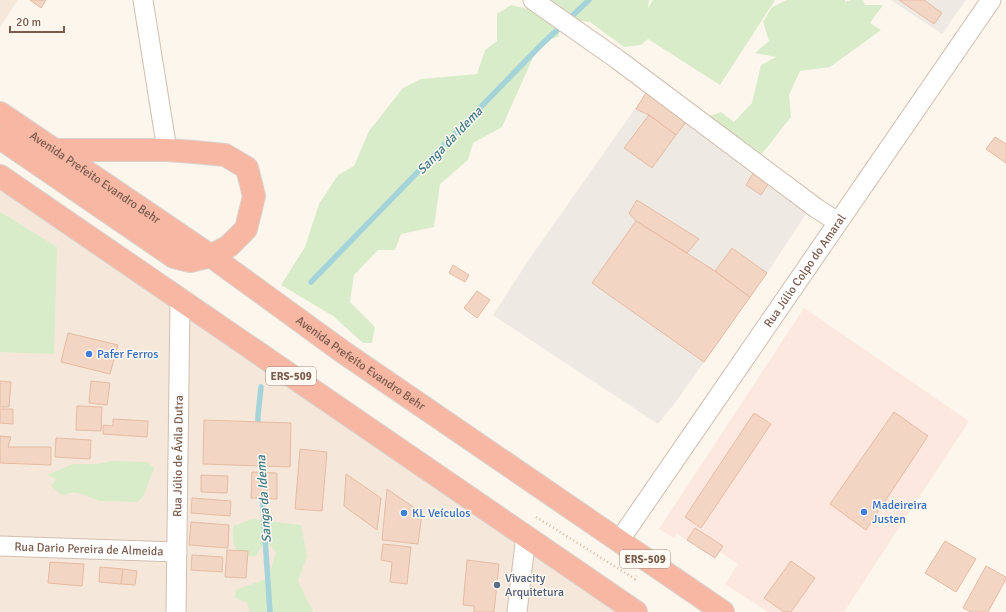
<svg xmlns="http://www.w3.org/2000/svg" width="1006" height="612" viewBox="0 0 1006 612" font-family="Signika,sans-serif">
  <rect width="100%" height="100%" fill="#fdf6ec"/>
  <!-- residential -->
  <g fill="#f5e8da">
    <polygon points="0,0 18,0 0,27"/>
    <polygon points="0,176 636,612 0,612"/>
  </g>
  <!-- commercial -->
  <polygon fill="#fde8e0" points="804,308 969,421 844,612 768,612 725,584 738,564 720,552 715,558 677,534 674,538 659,529"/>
  <!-- industrial -->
  <g fill="#efe9e4">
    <polygon points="891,0 966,0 942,34"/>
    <polygon points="646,93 808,211 767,273 675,403 658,424 493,315 530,258"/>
  </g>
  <!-- green -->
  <g fill="#d8ecc9">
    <polygon points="543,0 649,0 648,8 653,0 775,0 720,85 648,39 641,45 624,47 590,22 564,19 558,37 540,42 502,127 473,143 468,160 440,184 434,227 401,234 395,250 378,250 354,275 350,302 375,327 372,343 363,343 333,316 281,285 305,247 319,204 338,175 354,166 369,131 403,88 421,79 477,74 485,50 497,41 497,14 511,5 537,11"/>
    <polygon points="787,0 845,0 845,2 851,0 863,0 865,5 883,5 870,23 881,30 830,67 800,71 789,95 791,117 761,155 752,155 747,143 734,144 710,116 721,112 734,122 752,103 761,65 776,57 755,53 769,41 763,22 772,7"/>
    <polygon points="0,212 57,247 54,354 0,352"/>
    <polygon points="112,461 147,462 154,468 144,495 138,502 100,501 75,492 62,495 51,486 56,479 47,475 73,464 98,464"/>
    <path d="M253 519 301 525 307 556 298 581 313 612H250L247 603 235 598 236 590 268 578 276 553 266 540 255 557C232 552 233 547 233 526Z"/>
  </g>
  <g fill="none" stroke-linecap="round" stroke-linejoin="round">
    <!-- stream -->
    <g stroke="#a5d3da" stroke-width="5.5">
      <polyline points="311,282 540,46 589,0"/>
      <polyline points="258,428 258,415 261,387"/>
      <polyline points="260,459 262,480"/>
      <polyline points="262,493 270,612"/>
    </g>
  </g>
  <!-- building -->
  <g fill="#f3d5c3" stroke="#e6bba3">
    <polygon points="30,0 46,0 41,8"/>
    <polygon points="899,0 924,0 942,13 934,24"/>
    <polygon points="646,93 686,122 676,135 649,115 636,109"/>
    <polygon points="649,115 676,135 652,168 624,148"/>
    <polygon points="995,137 1006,144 1006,163 986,149"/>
    <polygon points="754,172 769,183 761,195 746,185"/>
    <polygon points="637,200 699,239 687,253 636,221 629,213"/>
    <polygon points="636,221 715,271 750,297 704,362 592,283"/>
    <polygon points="732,248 767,273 750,297 715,271"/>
    <polygon points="453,265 469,275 465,282 449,273"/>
    <polygon points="477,291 490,300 477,318 464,308"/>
    <polygon points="68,333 118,345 110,374 61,362"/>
    <polygon points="0,381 11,382 9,407 0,407"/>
    <polygon points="91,381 110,383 107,405 89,403"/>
    <polygon points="77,406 102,407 101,431 76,430"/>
    <polygon points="0,409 13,409 13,424 0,423"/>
    <polygon points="894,412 928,436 866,530 830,504"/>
    <polygon points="754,413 771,424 701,528 685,517"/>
    <polygon points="113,419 148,421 147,437 103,434 103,425 113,426"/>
    <polygon points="204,420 291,423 290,467 203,464"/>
    <polygon points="0,436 11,437 8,447 51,447 51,465 0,463"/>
    <polygon points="56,438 91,440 90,459 55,457"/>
    <polygon points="300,449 327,452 322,511 295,509"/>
    <polygon points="252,472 277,473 277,499 251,498"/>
    <polygon points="346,474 381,498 377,530 344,506"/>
    <polygon points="201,475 228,476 227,493 201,492"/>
    <polygon points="387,489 422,513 418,544 382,540"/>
    <polygon points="192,498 231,501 230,516 191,513"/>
    <polygon points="191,522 229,525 228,548 189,545"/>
    <polygon points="695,528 723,546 715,558 687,540"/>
    <polygon points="945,541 976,559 956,592 925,573"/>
    <polygon points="383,544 411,547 407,584 390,582 392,562 381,560"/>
    <polygon points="227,550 248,551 246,578 225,577"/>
    <polygon points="192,555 223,557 222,572 191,570"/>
    <polygon points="467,560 499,564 494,612 474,612 474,606 463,605"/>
    <polygon points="791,561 815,578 791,612 784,612 764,598"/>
    <polygon points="50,562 84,564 82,586 48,583"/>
    <polygon points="986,566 1006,577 1006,579 988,612 971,612 963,608"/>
    <polygon points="100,567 123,569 121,584 99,582"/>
    <polygon points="123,569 137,571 135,585 121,584"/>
  </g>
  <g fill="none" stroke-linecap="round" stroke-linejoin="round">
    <!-- minor casing -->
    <g stroke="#d1beb0" stroke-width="21">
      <g id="minor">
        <polyline points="143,0 167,150"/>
        <polyline points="533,0 617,59 816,208 838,222"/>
        <path id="s1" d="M619 541 991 0"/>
        <path id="s2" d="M0 546 177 552"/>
        <path id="s3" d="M176 612 180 301"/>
        <polyline points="517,612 526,535"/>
      </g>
    </g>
    <!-- highway casing -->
    <g stroke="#dad1cd" stroke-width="24">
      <g id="highway">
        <path id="s4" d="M0 113 211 256 343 352 723 612"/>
        <polyline points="0,138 174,257 190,261 211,256 229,246 246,229 254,196 247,168 225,155 194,152 167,150 55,150"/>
        <polyline points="0,176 636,612"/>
      </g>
    </g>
    <!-- path -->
    <polyline stroke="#d9b8a5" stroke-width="2.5" stroke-dasharray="1 3" stroke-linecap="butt" points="536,517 635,579 637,576"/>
    <!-- minor -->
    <use href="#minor" stroke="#fff" stroke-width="19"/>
    <!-- highway -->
    <use href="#highway" stroke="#f7b7a3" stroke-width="22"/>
  </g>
  <!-- markers -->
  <g fill="#3f7fe0" stroke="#fffaf3" stroke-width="1.5">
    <circle cx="89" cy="354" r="4"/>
    <circle cx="864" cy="512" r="4"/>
    <circle cx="404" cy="513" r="4"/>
  </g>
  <circle fill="#5c6f8a" stroke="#fffaf3" stroke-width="1.5" cx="497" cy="585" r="4"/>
  <g text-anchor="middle" stroke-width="3" stroke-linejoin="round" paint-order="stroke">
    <!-- shield labels -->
    <g fill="#fffaf3" stroke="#a28b7f" stroke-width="1">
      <rect x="266" y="367" width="50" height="18" rx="3"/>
      <rect x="620" y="550" width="50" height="18" rx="3"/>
    </g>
    <g font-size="11" font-weight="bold" fill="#7a5c4d">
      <text x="291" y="380">ERS-509</text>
      <text x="645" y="563">ERS-509</text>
    </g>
    <!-- street labels -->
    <g font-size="12" fill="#7a5c4d" stroke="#fffaf3">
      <text dy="4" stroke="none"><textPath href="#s4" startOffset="115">Avenida Prefeito Evandro Behr</textPath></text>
      <text dy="4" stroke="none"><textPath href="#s1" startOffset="328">Rua Júlio Colpo do Amaral</textPath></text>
      <text dy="4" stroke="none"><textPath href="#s4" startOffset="439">Avenida Prefeito Evandro Behr</textPath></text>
      <text dy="4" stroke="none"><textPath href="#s3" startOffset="156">Rua Júlio de Ávila Dutra</textPath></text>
      <text dy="4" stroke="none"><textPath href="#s2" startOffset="89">Rua Dario Pereira de Almeida</textPath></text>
    </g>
    <!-- shop labels -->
    <g font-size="12" fill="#366cbe" stroke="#fffaf3" text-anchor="start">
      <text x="97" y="358">Pafer Ferros</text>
      <text x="872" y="509">Madeireira<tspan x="872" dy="14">Justen</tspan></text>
      <text x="412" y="517">KL Veículos</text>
    </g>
    <!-- service labels -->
    <g font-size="12" fill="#4e5e75" stroke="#fffaf3" text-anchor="start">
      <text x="505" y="582">Vivacity<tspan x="505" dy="14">Arquitetura</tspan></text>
    </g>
    <!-- water labels -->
    <g font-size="13" font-style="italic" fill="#437c86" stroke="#fffaf3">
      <text transform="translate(449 140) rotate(-46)" y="5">Sanga da Idema</text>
      <text transform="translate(263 499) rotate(-94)" y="5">Sanga da Idema</text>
    </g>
  </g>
  <!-- scale -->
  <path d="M10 26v6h54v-6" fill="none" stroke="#7a5c4d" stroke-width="2"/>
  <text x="16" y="26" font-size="12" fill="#7a5c4d" stroke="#fffaf3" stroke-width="3" paint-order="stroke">20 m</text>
</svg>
